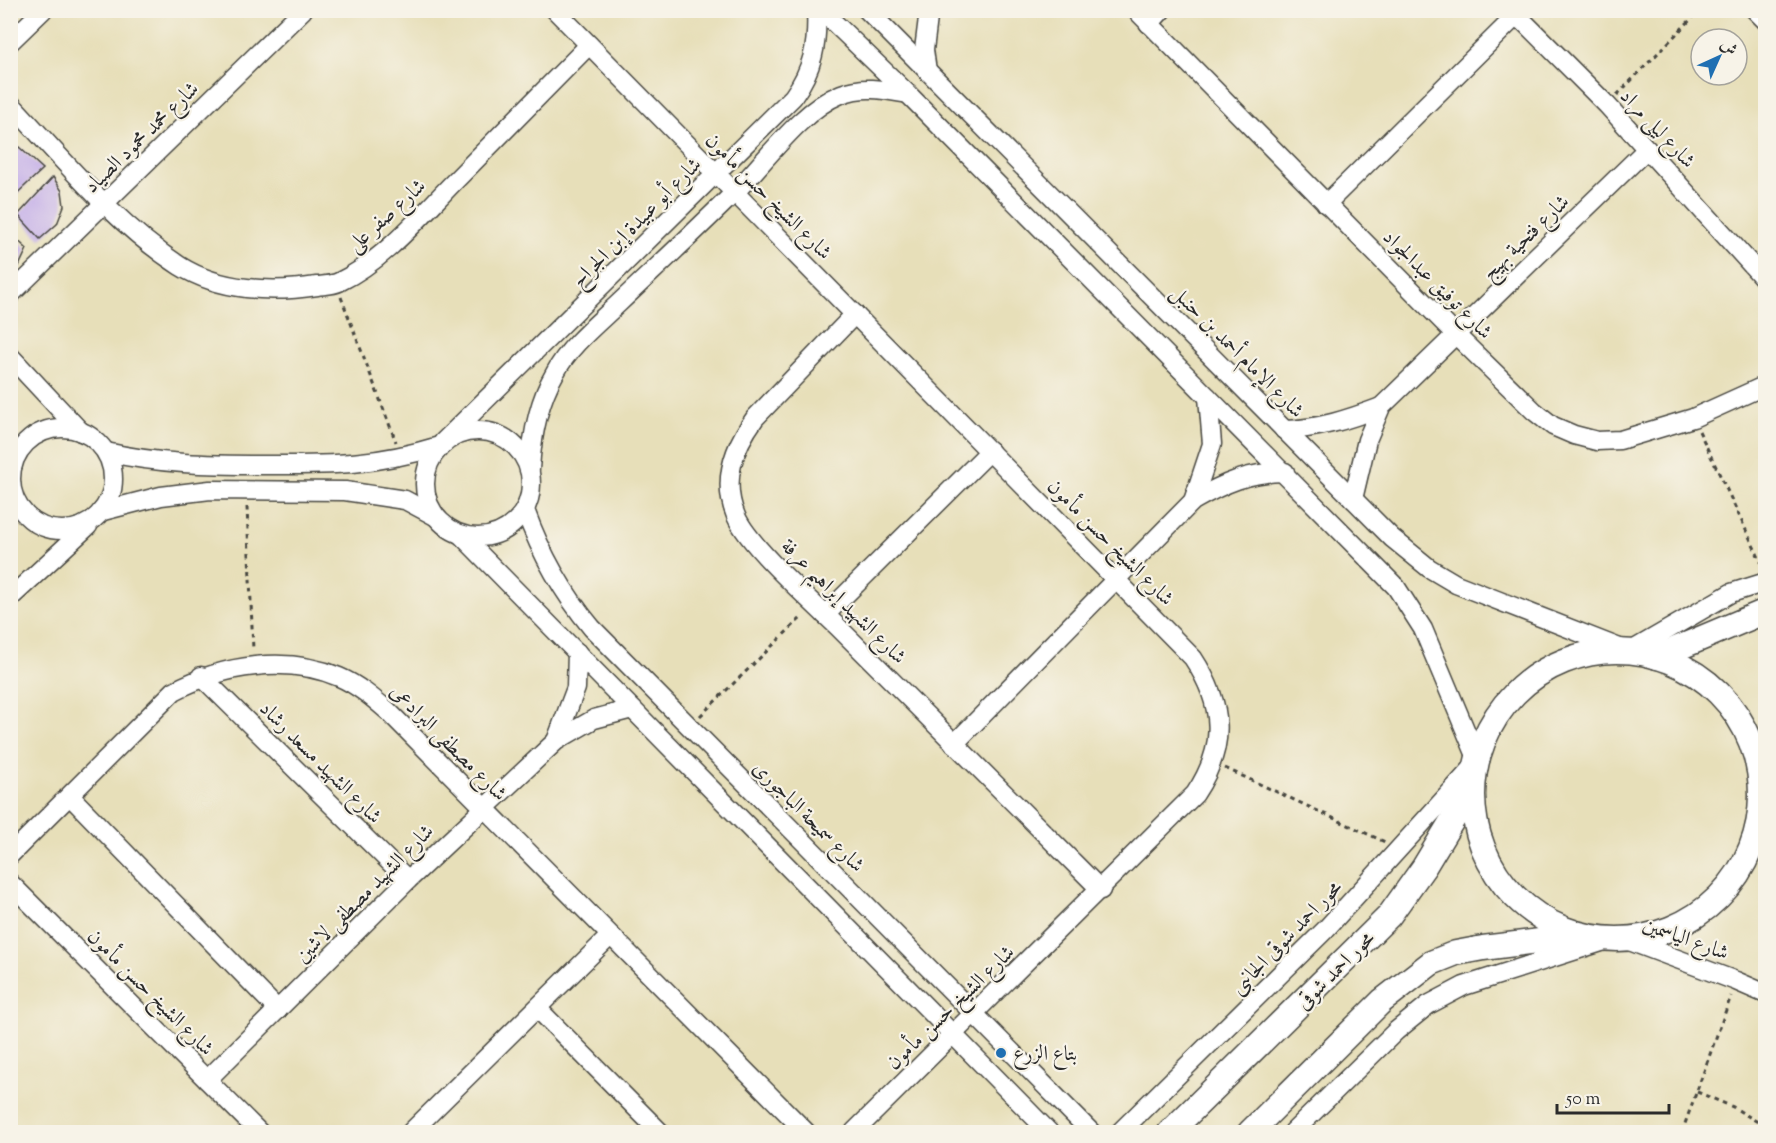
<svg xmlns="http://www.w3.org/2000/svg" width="1776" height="1143" viewBox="0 0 1776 1143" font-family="'Sorts Mill Goudy',Amiri,serif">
  <rect width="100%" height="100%" fill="#f7f3e8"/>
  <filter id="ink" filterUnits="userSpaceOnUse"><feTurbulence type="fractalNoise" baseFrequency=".0167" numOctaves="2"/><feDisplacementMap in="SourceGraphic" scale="12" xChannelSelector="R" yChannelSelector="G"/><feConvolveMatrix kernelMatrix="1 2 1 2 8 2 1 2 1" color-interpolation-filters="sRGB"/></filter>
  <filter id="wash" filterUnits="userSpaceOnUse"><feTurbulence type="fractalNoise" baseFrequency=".008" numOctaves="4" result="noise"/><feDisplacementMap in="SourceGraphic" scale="24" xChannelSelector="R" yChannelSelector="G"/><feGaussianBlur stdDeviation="1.35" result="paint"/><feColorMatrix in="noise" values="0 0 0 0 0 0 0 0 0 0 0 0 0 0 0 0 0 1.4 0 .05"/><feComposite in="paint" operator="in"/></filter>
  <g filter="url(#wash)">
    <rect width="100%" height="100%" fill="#e7dfb9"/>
    <g id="blocks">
      <!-- building -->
      <g fill="#baa1e8">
        <polygon points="19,147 43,169 10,200 10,155"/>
        <polygon points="53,177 62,191 64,206 57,224 40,239 18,215"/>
        <polygon points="10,233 27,249 18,268 10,269"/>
      </g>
    </g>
  </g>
  <g filter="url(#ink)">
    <use href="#blocks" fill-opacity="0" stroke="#474640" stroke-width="1.5"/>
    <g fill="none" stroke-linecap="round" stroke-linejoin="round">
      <!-- minor casing -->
      <g stroke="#474640" stroke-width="21">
        <g id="minor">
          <path d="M555 10 1193 658C1224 705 1227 746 1195 794L854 1132"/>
          <polyline points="821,10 908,94 1396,587 1423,629 1477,758"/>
          <polyline points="867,10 1392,538 1429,568 1456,584 1627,651"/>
          <polyline points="1136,10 1456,335 1534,411 1553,426 1574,435 1597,441 1620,440 1693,418 1766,385"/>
          <polyline points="1512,10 1607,105 1766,281"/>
          <polyline points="1755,10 1766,21"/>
          <polyline points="1149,24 1162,10"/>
          <polyline points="10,42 43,10"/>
          <polyline points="927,71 924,50 929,10"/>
          <path d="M10 103C64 160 114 223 180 266 220 291 272 293 317 286 324 285 333 285 339 282 384 260 417 220 452 184 497 138 543 92 589 45"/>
          <polyline points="1326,204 1517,15"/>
          <polyline points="10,295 303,10"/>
          <path d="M855 314 755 418C734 447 721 480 736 516 749 546 811 601 837 626 925 714 1013 802 1101 890"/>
          <polyline points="10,356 81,432"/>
          <circle cx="62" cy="479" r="51"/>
          <path d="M1284 430C1319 429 1349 419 1381 407"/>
          <circle cx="478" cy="484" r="53"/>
          <path d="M443 442 793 97C813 69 818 44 816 10"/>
          <path d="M106 452C158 464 209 465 262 465 328 465 374 466 439 446"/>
          <path d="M530 469C532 435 538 402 555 373 570 345 597 324 620 302 658 266 697 230 735 192 766 161 801 110 841 94 864 85 885 90 908 94"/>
          <polyline points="1353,499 1367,440 1381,407 1647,149"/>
          <polyline points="1193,501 1212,444 1208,397"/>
          <path d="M525 510C541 554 562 592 592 628L1091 1132"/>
          <polyline points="103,511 161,496 210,490 345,491 405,500 435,516"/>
          <polyline points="461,535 1049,1132"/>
          <polyline points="10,598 88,526"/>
          <polyline points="825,615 990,451"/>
          <polyline points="1631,651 1731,593 1766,582"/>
          <polyline points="201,676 408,880"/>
          <polyline points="556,741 576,688 577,652"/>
          <path d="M954 744 1193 501C1224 483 1249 472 1285 472"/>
          <polyline points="70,796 278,1010"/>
          <polyline points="1758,826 1766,851"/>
          <path d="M10 855 174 691C223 665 286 655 339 677 358 685 374 699 389 712L806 1132"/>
          <polyline points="10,883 259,1132"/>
          <polyline points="1624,939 1736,981 1766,994"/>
          <polyline points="538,1009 660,1132"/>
          <polyline points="207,1080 408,880 556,741 594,719 632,709"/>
          <polyline points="411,1132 610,936"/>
          <polyline points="1120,1132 1325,930 1476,764"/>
          <polyline points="1293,1132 1396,1031 1428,1005 1464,986 1611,939"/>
        </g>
      </g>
      <!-- major casing -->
      <g stroke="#474640" stroke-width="27">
        <g id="major">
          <circle cx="1617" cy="795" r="144"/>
          <polyline points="1657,657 1766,611"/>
          <polyline points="1170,1132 1389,916 1424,867 1473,786"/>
          <polyline points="1250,1132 1382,1001 1431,963 1456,953 1483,948 1579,936"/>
        </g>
      </g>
      <!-- path -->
      <g stroke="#474640" stroke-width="3" stroke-dasharray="4.5 4.5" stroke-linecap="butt">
        <polyline points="1617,95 1700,10"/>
        <polyline points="341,297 396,442"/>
        <polyline points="1699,431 1763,566"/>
        <polyline points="247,507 253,650"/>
        <polyline points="700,716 803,616"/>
        <polyline points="1225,768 1385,842"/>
        <polyline points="1697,1092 1733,1107 1766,1127"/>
        <polyline points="1682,1132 1731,996"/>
      </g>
      <!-- minor -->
      <use href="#minor" stroke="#fff" stroke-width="18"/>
      <!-- major -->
      <use href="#major" stroke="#fff" stroke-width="24"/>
    </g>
  </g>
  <!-- markers -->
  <circle fill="#1f6fb2" stroke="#f7f3e8" stroke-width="2" cx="1001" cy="1053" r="6"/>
  <g text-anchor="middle" stroke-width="4.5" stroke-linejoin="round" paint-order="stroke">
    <!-- street labels -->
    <g font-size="21" fill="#2b2b2b" stroke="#f7f3e8">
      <text transform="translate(1658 128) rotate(47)" y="7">شارع ليلى مراد</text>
      <text transform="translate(141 137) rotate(-44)" y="7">شارع محمد محمود الصياد</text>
      <text transform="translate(769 196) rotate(45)" y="7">شارع الشيخ حسن مأمون</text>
      <text transform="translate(386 215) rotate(-42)" y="7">شارع صفر على</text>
      <text transform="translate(636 222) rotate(-45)" y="7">شارع أبو عبيدة إبن الجراح</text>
      <text transform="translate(1525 237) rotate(-44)" y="7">شارع فتحية بهيج</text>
      <text transform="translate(1438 284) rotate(45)" y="7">شارع توفيق عبدالجواد</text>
      <text transform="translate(1238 351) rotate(45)" y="7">شارع الإمام أحمد بن حنبل</text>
      <text transform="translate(1111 542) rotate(45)" y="7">شارع الشيخ حسن مأمون</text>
      <text transform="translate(844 601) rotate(45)" y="7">شارع الشهيد إبراهيم عرفة</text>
      <text transform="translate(449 742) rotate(45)" y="7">شارع مصطفى البرادعى</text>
      <text transform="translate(321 762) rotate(45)" y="7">شارع الشهيد مسعد رشاد</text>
      <text transform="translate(809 816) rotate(45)" y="7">شارع سميحة الباجورى</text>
      <text transform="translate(364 893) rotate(-45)" y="7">شارع الشهيد مصطفى لاشين</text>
      <text transform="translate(1286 937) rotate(-46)" y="7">محور احمد شوقى الجانبى</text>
      <text transform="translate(1686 938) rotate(20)" y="7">شارع الياسمين</text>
      <text transform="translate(1335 970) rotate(-45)" y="7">محور احمد شوقى</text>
      <text transform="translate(151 992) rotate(45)" y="7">شارع الشيخ حسن مأمون</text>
      <text transform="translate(950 1007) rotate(-44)" y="7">شارع الشيخ حسن مأمون</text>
    </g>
    <!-- poi labels -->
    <g font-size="21" fill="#2b2b2b" stroke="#f7f3e8" text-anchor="start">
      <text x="1013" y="1060">بتاع الزرع</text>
    </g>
  </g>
  <!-- margin -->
  <rect width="1776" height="1143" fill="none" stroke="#f7f3e8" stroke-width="36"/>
  <!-- north arrow -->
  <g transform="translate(1719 57) rotate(45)"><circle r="28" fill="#f7f3e8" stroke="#a5a39c" stroke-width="1.5"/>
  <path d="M0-4.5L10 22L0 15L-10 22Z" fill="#1f6fb2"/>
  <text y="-9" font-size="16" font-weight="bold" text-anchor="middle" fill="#2b2b2b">ش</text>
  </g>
  <!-- scale -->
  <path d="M1557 1104v9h112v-9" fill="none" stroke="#2b2b2b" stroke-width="3"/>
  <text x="1566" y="1104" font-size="18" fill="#2b2b2b" stroke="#f7f3e8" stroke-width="4.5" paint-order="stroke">50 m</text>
</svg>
